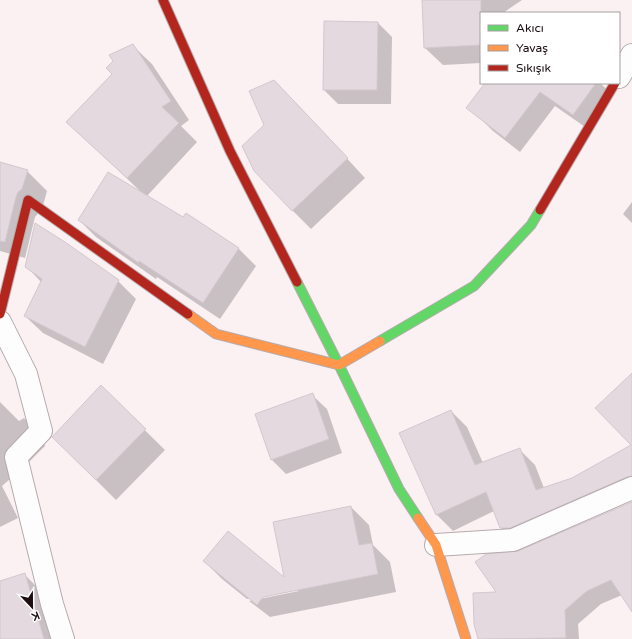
<svg xmlns="http://www.w3.org/2000/svg" width="632" height="639" viewBox="0 0 632 639" font-family="'Varela Round',sans-serif">
  <rect width="100%" height="100%" fill="#fbf1f3"/>
  <!-- shadow -->
  <g fill="#0003">
    <polygon points="423,0 522,0 503,13 481,13 481,63 443,65 425,48"/>
    <polygon points="378,23 392,37 391,104 338,104 324,90"/>
    <polygon points="133,46 152,64 189,120 181,126 197,142 147,196 184,218 186,214 239,249 256,266 220,319 157,277 156,279 96,237 79,220 141,192 68,122 113,74"/>
    <polygon points="503,83 600,83 612,94 588,129 555,106 520,152 493,131 479,117"/>
    <polygon points="293,100 365,178 311,229 292,210"/>
    <polygon points="0,163 27,171 47,191 42,209 35,217 25,258 0,251"/>
    <polygon points="632,202 632,223 623,214"/>
    <polygon points="26,266 118,281 136,299 103,364 43,333 25,316 42,283"/>
    <polygon points="101,387 165,450 116,500 73,457"/>
    <polygon points="312,395 327,409 342,453 286,474 271,459"/>
    <polygon points="0,402 19,421 24,418 42,436 45,446 25,466 2,486 18,518 0,527"/>
    <polygon points="451,411 467,427 483,463 519,449 535,465 544,488 572,479 632,446 632,497 517,544 501,528 494,511 453,531 436,514"/>
    <polygon points="632,502 632,611 622,595 601,604 578,624 579,639 479,639 479,635 498,593 518,552"/>
    <polygon points="351,507 369,525 373,545 390,562 396,592 270,617 249,601 299,591 297,590 247,599 222,579 204,561 286,580"/>
    <polygon points="25,575 43,593 56,639 0,639 0,582"/>
  </g>
  <!-- building -->
  <g fill="#e4d9df" stroke="#d2c8ce">
    <polygon points="422,0 481,0 481,45 424,48"/>
    <polygon points="324,21 378,22 377,90 323,90"/>
    <polygon points="133,44 171,101 162,107 179,123 127,178 66,122 112,74 106,68 113,61 109,55"/>
    <polygon points="274,80 348,158 292,211 254,171 242,146 264,125 249,91"/>
    <polygon points="485,83 596,83 573,115 540,92 505,138 466,108"/>
    <polygon points="0,162 28,170 22,189 18,192 16,197 5,242 0,241"/>
    <polygon points="108,172 183,217 186,213 239,248 203,303 139,261 138,263 136,261 78,220"/>
    <polygon points="35,223 65,242 119,280 85,347 24,316 42,279 25,267"/>
    <polygon points="632,373 632,476 627,477 510,528 500,528 486,492 436,515 399,433 451,410 475,465 520,448 536,490 572,478 631,445 595,408"/>
    <polygon points="101,385 146,429 96,480 52,437"/>
    <polygon points="313,393 329,439 271,460 255,414"/>
    <polygon points="632,502 632,612 611,580 587,591 565,610 566,638 478,639 474,624 473,593 496,592 475,562 486,554 518,551"/>
    <polygon points="351,506 359,545 372,543 378,574 263,597 257,605 203,561 228,531 284,577 273,522"/>
    <polygon points="25,573 44,639 0,639 0,581"/>
  </g>
  <g fill="none" stroke-linecap="round" stroke-linejoin="round">
    <!-- street casing -->
    <g stroke="#b6abad" stroke-width="24">
      <g id="street">
        <polyline points="619,77 632,55"/>
        <polyline points="0,322 26,374 41,431 16,457 52,604 63,639"/>
        <polyline points="436,545 513,540 632,488"/>
      </g>
    </g>
    <!-- fast casing -->
    <g stroke="#b6abad" stroke-width="11">
      <g id="fast">
        <polyline points="297,282 339,365 399,489 418,518"/>
        <polyline points="380,341 474,286 531,225 540,210"/>
      </g>
    </g>
    <!-- slow casing -->
    <g stroke="#b6abad" stroke-width="11">
      <g id="slow">
        <polyline points="188,314 216,334 339,365 380,341"/>
        <polyline points="418,518 436,545 466,639"/>
      </g>
    </g>
    <!-- jam casing -->
    <g stroke="#b6abad" stroke-width="11">
      <g id="jam">
        <polyline points="163,0 230,151 297,282"/>
        <polyline points="540,210 615,83"/>
        <polyline points="0,314 28,200 188,314"/>
      </g>
    </g>
    <!-- street -->
    <use href="#street" stroke="#fefdfd" stroke-width="22"/>
    <!-- fast -->
    <use href="#fast" stroke="#63d668" stroke-width="9"/>
    <!-- slow -->
    <use href="#slow" stroke="#ff974d" stroke-width="9"/>
    <!-- jam -->
    <use href="#jam" stroke="#b3261e" stroke-width="9"/>
  </g>
  <!-- legend -->
  <rect x="480" y="12" width="140" height="72" fill="#ffffff" stroke="#a49fa0"/>
  <rect x="488" y="25" width="20" height="6" fill="#63d668" stroke="#a49fa0"/>
  <text x="516" y="32" font-size="12" fill="#1c0e11">Akıcı</text>
  <rect x="488" y="45" width="20" height="6" fill="#ff974d" stroke="#a49fa0"/>
  <text x="516" y="52" font-size="12" fill="#1c0e11">Yavaş</text>
  <rect x="488" y="65" width="20" height="6" fill="#b3261e" stroke="#a49fa0"/>
  <text x="516" y="72" font-size="12" fill="#1c0e11">Sıkışık</text>
  <!-- north arrow -->
  <g transform="translate(32 607) rotate(158)" stroke="#ffffff" stroke-width="3" paint-order="stroke">
  <path d="M0-3L7 15L0 10L-7 15Z" fill="#1c0e11"/>
  <text y="-6" font-size="11" font-weight="bold" text-anchor="middle" fill="#1c0e11">K</text>
  </g>
</svg>
